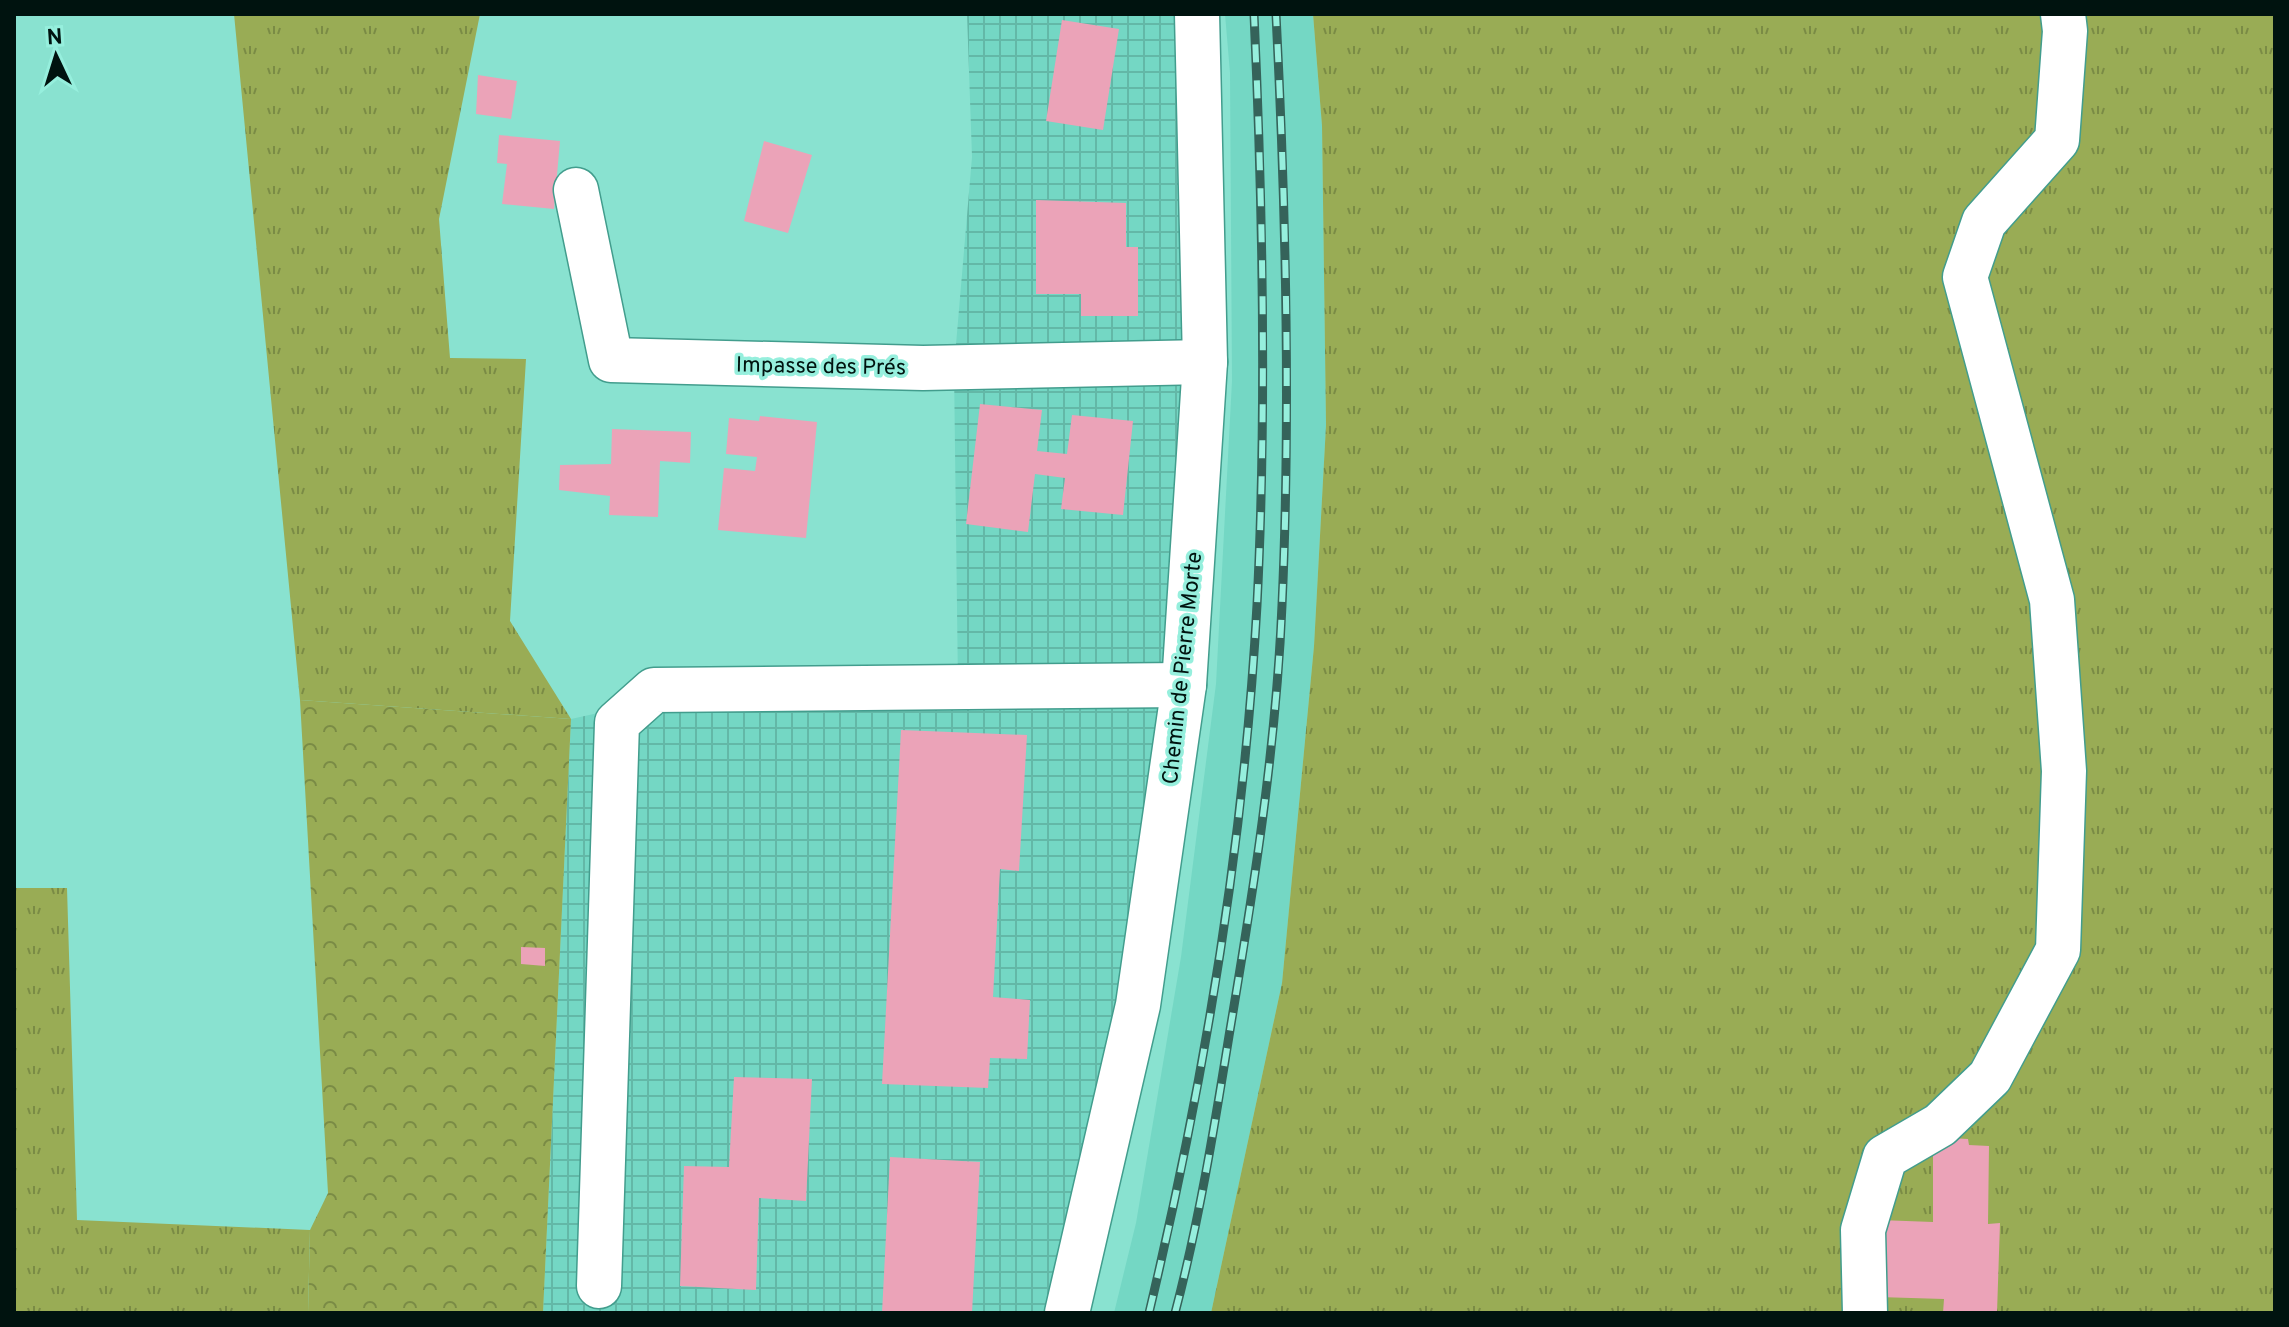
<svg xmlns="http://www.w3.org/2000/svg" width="2289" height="1327" viewBox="0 0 2289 1327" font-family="Overpass,sans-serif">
  <defs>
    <pattern id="industrial-grid" width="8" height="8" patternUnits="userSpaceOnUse" patternTransform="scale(2)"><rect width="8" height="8" fill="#74d7c4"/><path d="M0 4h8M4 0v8" fill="none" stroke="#63b8a7"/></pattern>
    <pattern id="grass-tufts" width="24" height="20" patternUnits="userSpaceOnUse" patternTransform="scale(2)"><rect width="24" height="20" fill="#99ac55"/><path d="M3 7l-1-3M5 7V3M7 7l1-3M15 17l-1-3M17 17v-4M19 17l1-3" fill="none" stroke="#7a8b45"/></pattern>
    <pattern id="forest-crowns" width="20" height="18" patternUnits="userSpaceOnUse" patternTransform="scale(2)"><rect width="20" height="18" fill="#99ac55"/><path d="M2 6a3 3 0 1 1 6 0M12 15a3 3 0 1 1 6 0" fill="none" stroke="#7a8b45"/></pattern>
  </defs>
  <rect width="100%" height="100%" fill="#89e2d0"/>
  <!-- built -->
  <polygon fill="#74d7c4" points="1225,14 1313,14 1322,126 1326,425 1314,646 1282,983 1211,1313 1114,1313 1136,1223 1181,957 1216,684 1232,381 1230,73"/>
  <!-- industrial -->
  <polygon fill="url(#industrial-grid)" points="967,14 1189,14 1184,685 1065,1313 543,1313 571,719 702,690 958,687 954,368 972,157"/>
  <!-- grass -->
  <g fill="url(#grass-tufts)">
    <polygon points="234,14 480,14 439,219 450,358 526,359 510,621 571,719 300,700"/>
    <polygon points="1313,14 2275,14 2275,1313 1211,1313 1282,983 1314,646 1326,425 1322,126"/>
    <polygon points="14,888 67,888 77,1220 310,1230 308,1313 14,1313"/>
  </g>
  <!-- forest -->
  <polygon fill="url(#forest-crowns)" points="300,700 571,719 543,1313 308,1313 310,1230 328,1193"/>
  <!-- building -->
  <g fill="#eba3b8">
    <polygon points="1062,20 1119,29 1103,130 1046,121"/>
    <polygon points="478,75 517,81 511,119 476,114"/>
    <polygon points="499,135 560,141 554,209 502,204 507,164 497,163"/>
    <polygon points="764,141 812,155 788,233 744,221"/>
    <polygon points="1036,200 1126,203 1126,247 1138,247 1138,316 1081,316 1081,294 1036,294"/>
    <polygon points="980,404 1042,410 1037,451 1067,454 1072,415 1133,421 1123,515 1061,509 1065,478 1035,474 1028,532 966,524"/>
    <polygon points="760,416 817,422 806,538 718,530 724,468 755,471 757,457 726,454 729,418 759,421"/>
    <polygon points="612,429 691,432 690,463 660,461 658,517 609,515 610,496 559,490 560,465 611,464"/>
    <polygon points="901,730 1027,735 1019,871 1000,869 993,997 1030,1000 1027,1059 990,1058 988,1088 882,1084"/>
    <polygon points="521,947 545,948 545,966 521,964"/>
    <polygon points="734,1077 812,1079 806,1201 759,1198 756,1290 680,1286 684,1166 729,1167"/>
    <polygon points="1950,1138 1968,1139 1969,1145 1989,1146 1988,1224 2000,1223 1997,1313 1943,1313 1944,1299 1878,1297 1879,1220 1933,1222 1933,1146 1950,1145"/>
    <polygon points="890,1157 980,1162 972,1313 882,1313"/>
  </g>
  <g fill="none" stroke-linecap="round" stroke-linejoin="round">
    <!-- minor casing -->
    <g stroke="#429d8d" stroke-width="47">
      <g id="minor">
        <polyline points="576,190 611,360 923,368 1205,362"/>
        <polyline points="599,1286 617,723 654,690 1184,685"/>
        <polyline points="1067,1313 1138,1005 1184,685 1205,362 1197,14"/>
        <polyline points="1865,1313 1863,1230 1885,1157 1940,1125 1990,1077 2058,950 2064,771 2052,600 1965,277 1984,222 2057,140 2065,31 2063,14"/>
      </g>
    </g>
    <!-- minor -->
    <use href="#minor" stroke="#fff" stroke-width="44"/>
    <!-- rail casing -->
    <g stroke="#35635a" stroke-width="9">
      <g id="rail">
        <path d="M1149 1313C1204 1082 1244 843 1257 605 1267 408 1263 211 1254 14"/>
        <path d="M1175 1313C1199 1222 1214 1129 1229 1036 1253 893 1276 750 1282 605 1291 408 1286 211 1276 14"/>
      </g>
    </g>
    <!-- rail -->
    <use href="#rail" stroke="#96efdd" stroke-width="6" stroke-dasharray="18" stroke-linecap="butt"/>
  </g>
  <g text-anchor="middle" stroke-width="7" stroke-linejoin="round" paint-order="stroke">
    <!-- street labels -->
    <g font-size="22" fill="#00130f" stroke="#96efdd">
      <text transform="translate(821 365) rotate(1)" y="8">Impasse des Prés</text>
      <text transform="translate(1181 668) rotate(-84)" y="8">Chemin de Pierre Morte</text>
    </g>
  </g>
  <!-- border -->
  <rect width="2289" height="1327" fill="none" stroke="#00130f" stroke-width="32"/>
  <!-- north arrow -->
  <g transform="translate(56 56) rotate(356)" stroke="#96efdd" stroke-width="6" paint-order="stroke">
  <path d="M0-6L14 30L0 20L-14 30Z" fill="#00130f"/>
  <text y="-12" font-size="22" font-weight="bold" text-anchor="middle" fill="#00130f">N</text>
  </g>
</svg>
